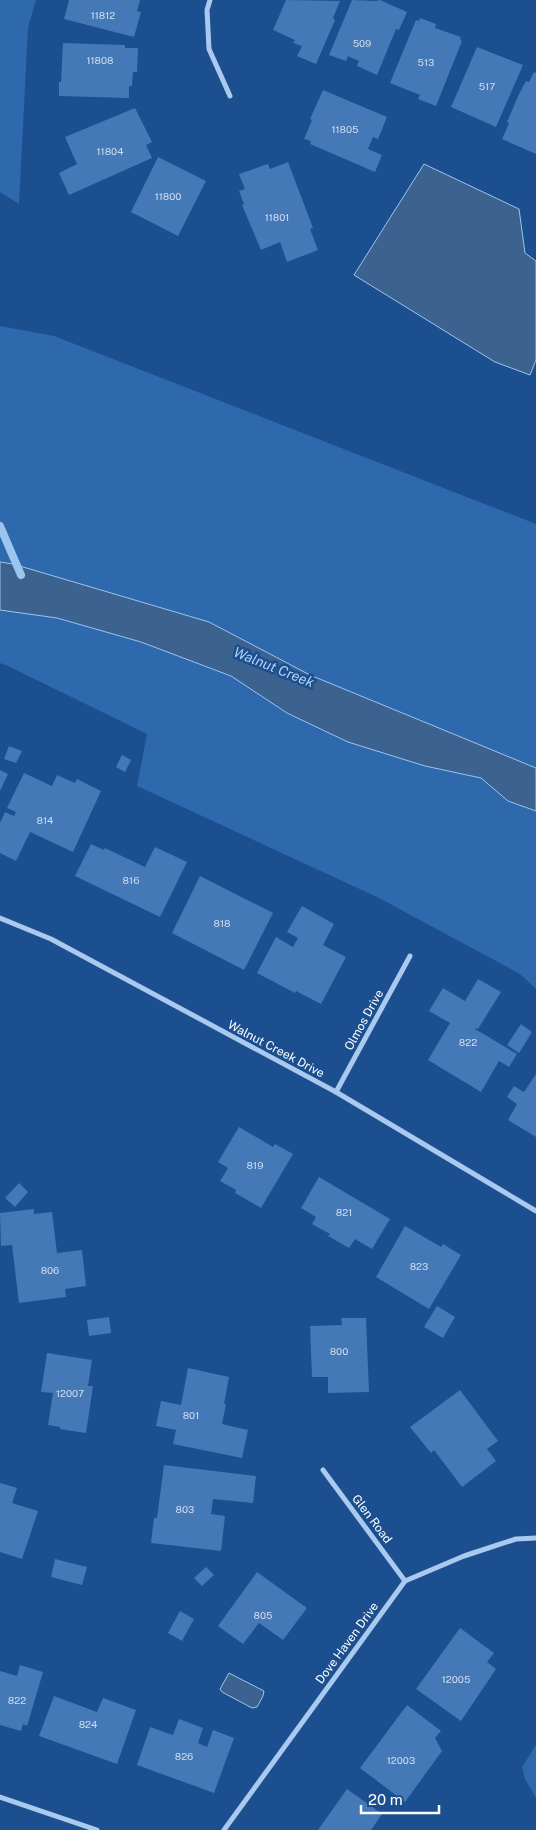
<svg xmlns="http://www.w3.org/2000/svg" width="536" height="1830" viewBox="0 0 536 1830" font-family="'Public Sans',sans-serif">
  <rect width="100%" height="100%" fill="#1b4f8f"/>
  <!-- green -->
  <g fill="#2e69ad">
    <polygon points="0,0 36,0 28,28 19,204 0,192"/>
    <polygon points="0,326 54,336 536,524 536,989 520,974 379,898 137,786 147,734 8,666 0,663"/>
    <polygon points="536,1745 536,1798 525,1779 522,1767"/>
  </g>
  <!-- water -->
  <g fill="#3c6290" stroke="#9cc4f0">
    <polygon points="424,164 519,209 525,253 536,261 536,360 530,375 495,362 354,275"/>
    <polygon points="0,562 13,564 209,622 310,675 536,768 536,811 508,801 481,778 425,766 348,742 287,713 231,676 141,642 57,618 0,610"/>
    <polygon points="229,1673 264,1691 263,1696 257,1707 252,1708 222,1692 220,1689"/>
  </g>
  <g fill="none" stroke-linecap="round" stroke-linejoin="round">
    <!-- stream -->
    <polyline stroke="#9cc4f0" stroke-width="8" points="0,526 21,575"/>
  </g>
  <!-- building -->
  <g fill="#4478b7">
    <polygon points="69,0 140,0 137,11 141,12 134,37 64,19"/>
    <polygon points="286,0 340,1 333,18 335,20 316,64 297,56 302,46 293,43 295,40 273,30"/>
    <polygon points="352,0 375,1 380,0 407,12 399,30 396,29 377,75 357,66 359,61 348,56 346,61 329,55"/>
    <polygon points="420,18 436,24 435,28 461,37 460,40 462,41 436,106 418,99 420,95 390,83 416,20 419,21"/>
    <polygon points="63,43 125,45 125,48 138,48 137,72 133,72 132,86 129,86 129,98 59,96 59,82 61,82"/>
    <polygon points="477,47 523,65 496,127 451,107"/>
    <polygon points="534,72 536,73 536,154 502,139 509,123 507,122 519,94 526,81 529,82"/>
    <polygon points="323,90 387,117 378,139 373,137 368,149 382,155 375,172 310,144 311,141 304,139 312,120 310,119"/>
    <polygon points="135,108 152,142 146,145 152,158 69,195 59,173 77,164 65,137"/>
    <polygon points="158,157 206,181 178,236 131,212"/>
    <polygon points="288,162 313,228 310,229 318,250 287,262 280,242 261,250 242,205 244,204 239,191 245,189 239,174 268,164 270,169"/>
    <polygon points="9,746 22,751 16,763 4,759"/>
    <polygon points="122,755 131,760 125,772 116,767"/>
    <polygon points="0,770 8,774 0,791"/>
    <polygon points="24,773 52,786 57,775 75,783 77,779 101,791 73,852 30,832 16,861 0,853 0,823 5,812 14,816 16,812 7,808"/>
    <polygon points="91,844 104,850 105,848 145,867 155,847 187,862 160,917 75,876"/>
    <polygon points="200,876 273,913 244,970 172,933"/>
    <polygon points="302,906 334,924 323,945 346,957 321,1004 296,991 295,993 257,973 276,937 293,947 298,938 287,932"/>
    <polygon points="478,979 501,992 478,1029 476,1028 475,1029 517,1054 509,1067 499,1061 481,1092 428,1060 450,1023 429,1011 443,988 465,1001"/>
    <polygon points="521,1024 532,1032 519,1053 507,1045"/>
    <polygon points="536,1074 536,1137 508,1120 517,1104 507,1097 514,1086 524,1092"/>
    <polygon points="239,1127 273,1147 275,1144 293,1154 261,1208 235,1193 236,1190 220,1181 228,1168 218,1162"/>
    <polygon points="319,1177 390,1219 372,1249 355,1239 349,1248 328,1236 330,1234 312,1224 316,1217 301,1208"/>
    <polygon points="19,1183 28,1192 15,1207 5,1198"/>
    <polygon points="34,1209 34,1214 52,1212 57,1253 82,1250 86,1286 65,1289 66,1297 19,1303 12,1245 1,1246 0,1213"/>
    <polygon points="405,1226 441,1247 443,1244 461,1255 429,1309 376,1277"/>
    <polygon points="437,1306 455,1317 443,1338 424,1327"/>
    <polygon points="109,1317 111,1333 89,1336 87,1320"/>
    <polygon points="341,1318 366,1318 369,1392 328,1393 328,1377 312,1377 310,1326 342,1325"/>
    <polygon points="47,1353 92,1360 88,1386 93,1386 86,1433 60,1429 60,1427 48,1425 53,1393 41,1392"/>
    <polygon points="188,1368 229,1377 224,1404 226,1404 222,1424 248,1430 242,1458 173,1444 176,1430 156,1426 161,1401 181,1405"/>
    <polygon points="460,1390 498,1441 487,1449 496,1461 462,1487 434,1450 431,1453 410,1427"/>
    <polygon points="164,1465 256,1476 253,1503 213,1499 211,1514 225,1516 221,1551 151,1543 154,1518 157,1518"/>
    <polygon points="0,1483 17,1488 12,1503 38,1511 22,1559 0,1552"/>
    <polygon points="55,1559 87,1567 82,1585 51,1577"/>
    <polygon points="206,1567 214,1575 202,1586 194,1578"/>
    <polygon points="257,1572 307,1608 283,1640 259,1623 243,1644 218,1626"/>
    <polygon points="180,1611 194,1619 182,1641 168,1633"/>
    <polygon points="460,1628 494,1653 487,1662 496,1669 461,1721 416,1689"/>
    <polygon points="20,1665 43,1672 27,1726 23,1724 21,1731 0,1725 0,1671 17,1676"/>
    <polygon points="54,1696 97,1712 103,1698 136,1710 117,1764 39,1736"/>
    <polygon points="407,1705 441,1731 435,1738 442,1751 405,1802 360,1768"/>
    <polygon points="179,1719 203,1728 198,1743 207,1747 213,1730 234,1738 214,1793 137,1765 150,1727 173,1735"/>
    <polygon points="347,1789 382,1814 371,1830 318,1830"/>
  </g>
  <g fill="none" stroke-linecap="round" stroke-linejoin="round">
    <!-- minor -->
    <g stroke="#a9c9ee" stroke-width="5">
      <polyline points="210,0 207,10 209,49 230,96"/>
      <polyline points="0,918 51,939 336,1092 536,1211"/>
      <polyline points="336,1092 410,956"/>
      <polyline points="323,1470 405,1581"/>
      <polyline points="0,1797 97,1830"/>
      <polyline points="224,1830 405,1581 464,1556 516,1539 536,1538"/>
    </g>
  </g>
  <g text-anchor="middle" stroke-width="5" stroke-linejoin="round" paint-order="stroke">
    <!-- number labels -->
    <g font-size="10" fill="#d0dded">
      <text x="103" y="19">11812</text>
      <text x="362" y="47">509</text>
      <text x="100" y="64">11808</text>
      <text x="426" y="66">513</text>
      <text x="487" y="90">517</text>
      <text x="345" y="133">11805</text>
      <text x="110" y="155">11804</text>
      <text x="168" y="200">11800</text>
      <text x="277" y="221">11801</text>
      <text x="45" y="824">814</text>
      <text x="131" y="884">816</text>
      <text x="222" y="927">818</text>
      <text x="468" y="1046">822</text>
      <text x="255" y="1169">819</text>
      <text x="344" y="1216">821</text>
      <text x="419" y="1270">823</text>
      <text x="50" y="1274">806</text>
      <text x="339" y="1355">800</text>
      <text x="70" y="1397">12007</text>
      <text x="191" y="1419">801</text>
      <text x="185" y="1513">803</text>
      <text x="263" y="1619">805</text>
      <text x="456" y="1683">12005</text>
      <text x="17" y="1704">822</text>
      <text x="88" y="1728">824</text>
      <text x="184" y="1760">826</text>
      <text x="401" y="1764">12003</text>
    </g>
    <!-- street labels -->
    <g font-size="12" fill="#fff" stroke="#1b4f8f">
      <text transform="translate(364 1020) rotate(-61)" y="4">Olmos Drive</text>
      <text transform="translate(276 1049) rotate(28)" y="4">Walnut Creek Drive</text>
      <text transform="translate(372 1519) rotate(53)" y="4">Glen Road</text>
      <text transform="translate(347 1643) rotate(-54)" y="4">Dove Haven Drive</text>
    </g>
    <!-- water labels -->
    <g font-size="14" font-style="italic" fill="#b5d3f5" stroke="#1b4f8f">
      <text transform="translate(274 667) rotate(22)" y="5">Walnut Creek</text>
    </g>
  </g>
  <!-- scale -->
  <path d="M361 1805v8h78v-8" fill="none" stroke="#ffffff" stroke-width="2.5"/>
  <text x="368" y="1805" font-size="15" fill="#ffffff" stroke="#1b4f8f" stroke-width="4" paint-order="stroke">20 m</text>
</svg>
